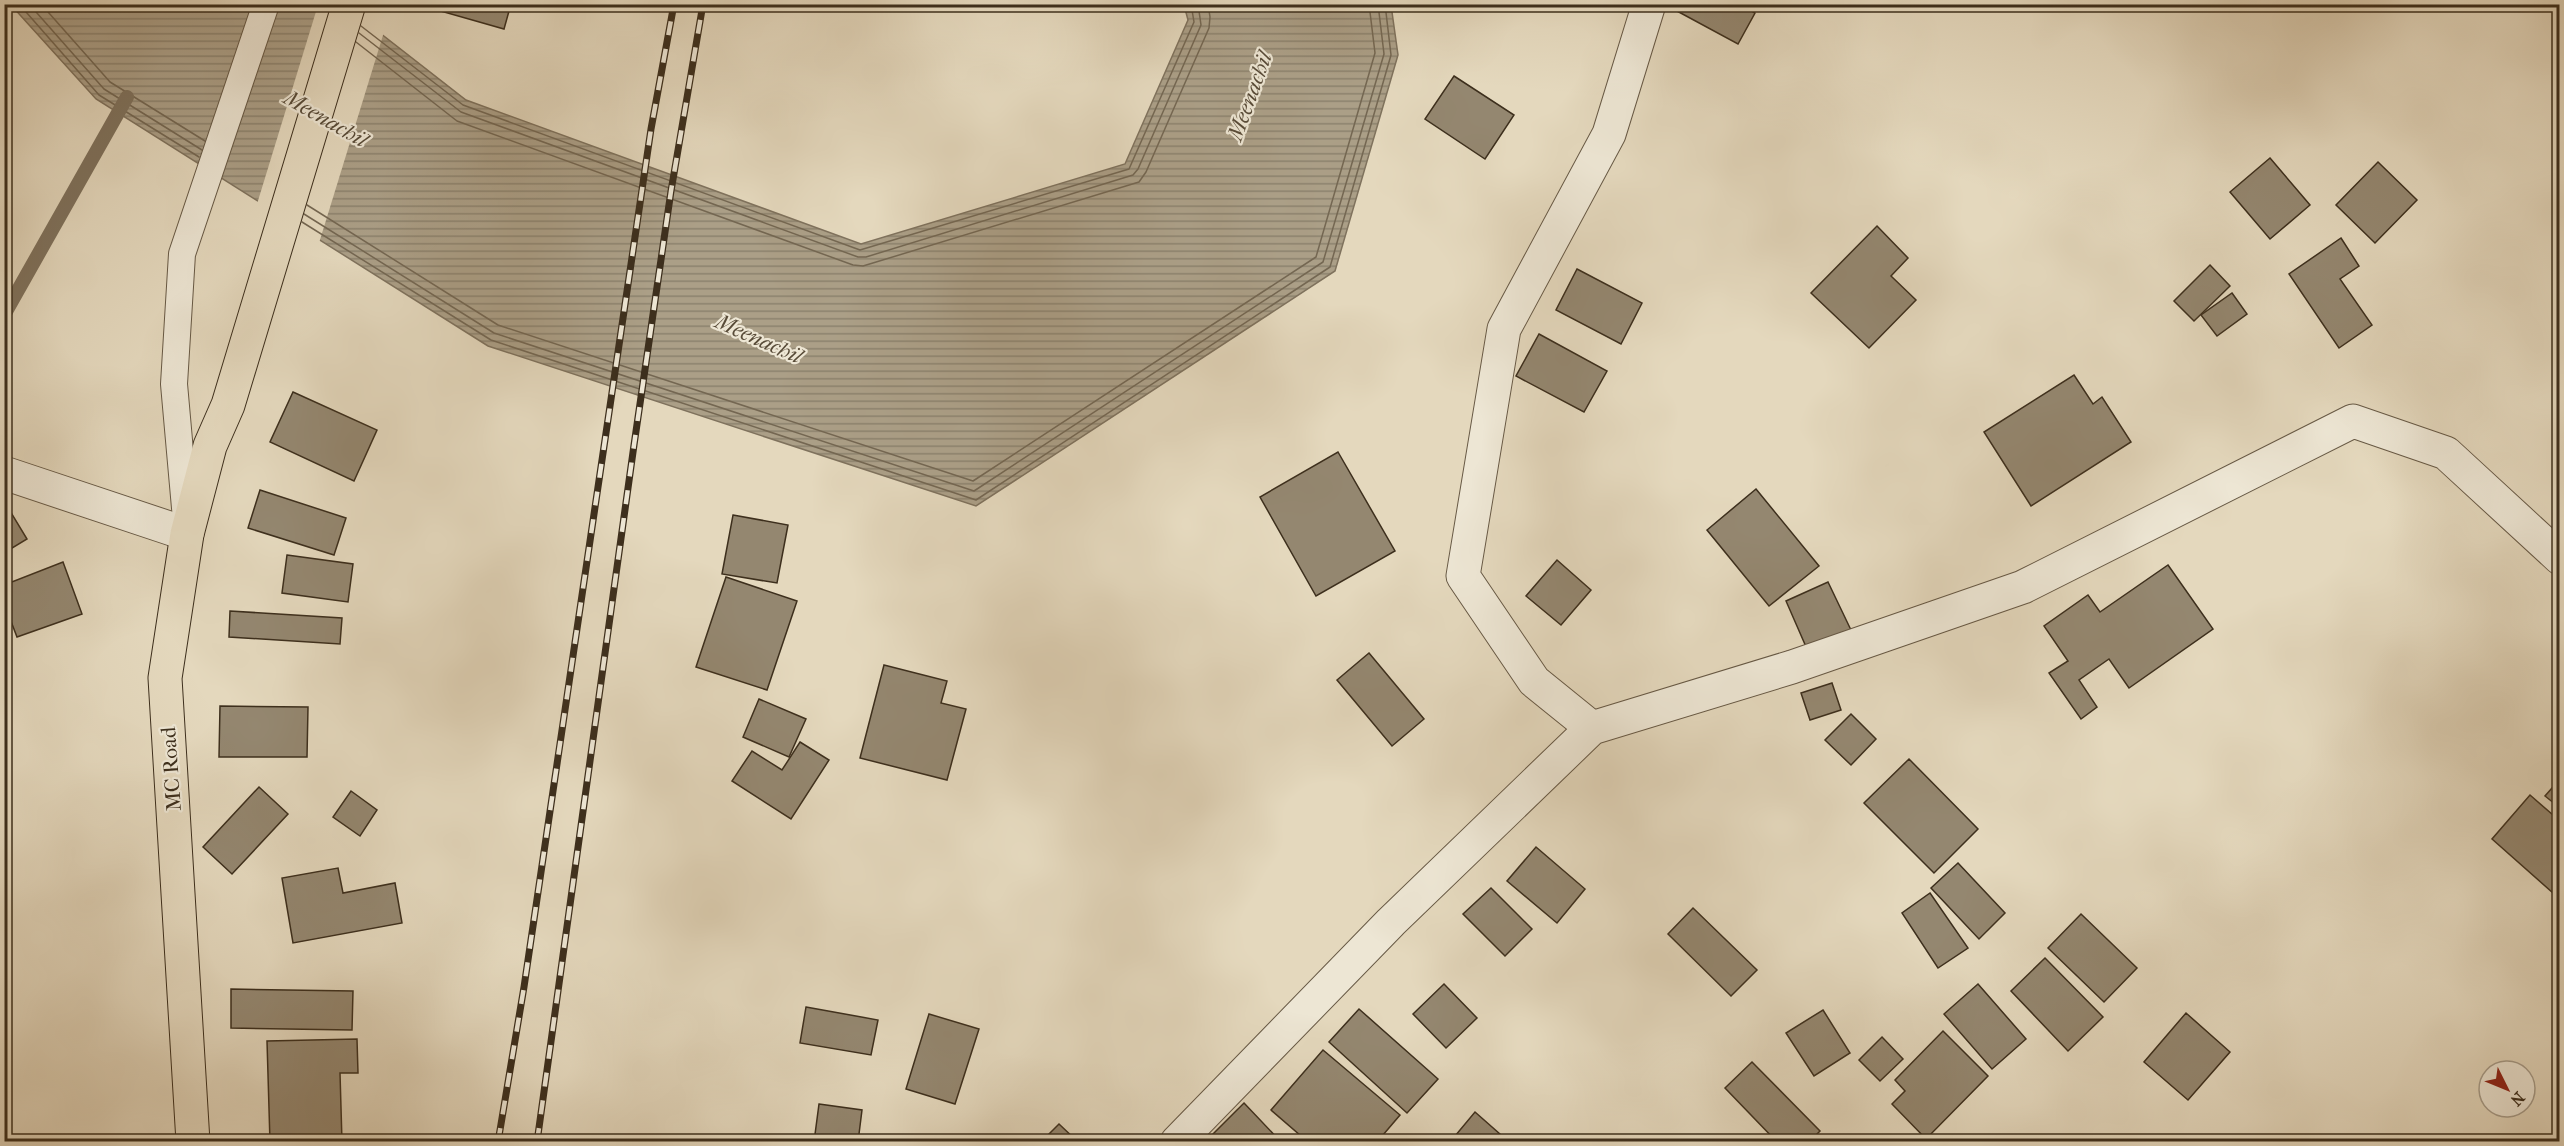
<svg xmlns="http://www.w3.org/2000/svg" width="2564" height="1146" viewBox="0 0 2564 1146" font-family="'IM FELL French Canon',serif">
  <defs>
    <pattern id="water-rules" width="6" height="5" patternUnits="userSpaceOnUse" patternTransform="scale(1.5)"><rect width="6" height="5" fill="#ab9f87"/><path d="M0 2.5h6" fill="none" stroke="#8c826e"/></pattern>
  </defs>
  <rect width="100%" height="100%" fill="#e4d8bd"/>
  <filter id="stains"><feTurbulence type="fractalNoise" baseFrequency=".00333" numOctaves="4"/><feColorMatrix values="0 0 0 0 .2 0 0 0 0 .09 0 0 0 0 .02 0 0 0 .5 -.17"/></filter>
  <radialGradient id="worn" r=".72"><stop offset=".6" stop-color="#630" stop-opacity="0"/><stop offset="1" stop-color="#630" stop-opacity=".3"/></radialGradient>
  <!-- water -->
  <polygon fill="url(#water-rules)" stroke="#7f725d" stroke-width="1.5" points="11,5 344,5 466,100 861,244 1125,164 1188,20 1184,5 1391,5 1398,55 1335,271 976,506 488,346 96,99"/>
  <!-- pier -->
  <polygon fill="#e4d8bd" points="349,4 384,32 319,243 257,204 318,5"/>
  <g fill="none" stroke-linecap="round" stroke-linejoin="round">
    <!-- shore -->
    <g stroke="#746752" stroke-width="1.5">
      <polyline points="19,4 99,95 199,157"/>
      <polyline points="29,4 104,89 202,150"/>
      <polyline points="41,4 110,82 205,141"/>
      <polyline points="361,26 463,105 860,250 1129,169 1194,22 1191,4"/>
      <polyline points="359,33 461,112 858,257 866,257 1133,175 1138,169 1201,25 1198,4"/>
      <polyline points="356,42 457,121 853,265 863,266 1139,182 1146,172 1209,28 1210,17 1208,4"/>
      <polyline points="307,205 498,325 973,481 1316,257 1375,53 1369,4"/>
      <polyline points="304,214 494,333 974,491 1323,262 1384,54 1378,4"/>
      <polyline points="302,222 491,340 976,500 1330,267 1391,55 1385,4"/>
    </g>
    <!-- stream -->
    <polyline stroke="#7f725d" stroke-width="14" points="4,315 127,97"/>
  </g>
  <!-- building -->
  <g fill="#948770" stroke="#3d2f1d" stroke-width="1.5">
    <polygon points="438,4 511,4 504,29 437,10"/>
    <polygon points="1664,4 1740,4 1755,13 1738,44"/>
    <polygon points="1454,76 1514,115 1485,159 1425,119"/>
    <polygon points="2270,158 2310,205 2270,239 2230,192"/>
    <polygon points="2378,162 2417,200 2375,243 2336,205"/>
    <polygon points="1877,226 1908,258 1891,276 1916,300 1869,348 1811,293"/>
    <polygon points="2341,238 2359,266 2340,279 2372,325 2339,348 2289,274"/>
    <polygon points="2210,265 2230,286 2194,321 2174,301"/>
    <polygon points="1577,269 1642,303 1621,344 1556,310"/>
    <polygon points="2232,293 2247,314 2217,336 2201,315"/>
    <polygon points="1539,334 1607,371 1584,412 1516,376"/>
    <polygon points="2074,375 2093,404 2102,397 2131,442 2031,506 1984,432"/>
    <polygon points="293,392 377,430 354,481 270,442"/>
    <polygon points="1338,452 1395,551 1316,596 1260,497"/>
    <polygon points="1756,489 1819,566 1769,606 1707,530"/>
    <polygon points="260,490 346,518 334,555 248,528"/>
    <polygon points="4,501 27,539 4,553"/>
    <polygon points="733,515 788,525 777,583 722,574"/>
    <polygon points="287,555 353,564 348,602 282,593"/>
    <polygon points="1557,560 1591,590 1561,625 1526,596"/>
    <polygon points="63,562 82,614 17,637 4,603 4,585"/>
    <polygon points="2168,565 2213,629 2129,688 2109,659 2079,680 2097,707 2081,719 2049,673 2068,661 2044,626 2088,595 2100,612"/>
    <polygon points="726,577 797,601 767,690 696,667"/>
    <polygon points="1828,582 1851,630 1807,649 1786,601"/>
    <polygon points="230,611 342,618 340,644 229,637"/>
    <polygon points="1369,653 1424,719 1392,746 1337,680"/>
    <polygon points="884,665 947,681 941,703 966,709 947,780 860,758"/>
    <polygon points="1832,683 1841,710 1810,720 1801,693"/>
    <polygon points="759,699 806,719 789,757 743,737"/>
    <polygon points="220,706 308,707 307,757 219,757"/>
    <polygon points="1851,714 1876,739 1851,765 1825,740"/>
    <polygon points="800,742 829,760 791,819 732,781 752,751 782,770"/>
    <polygon points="1909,759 1978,829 1934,873 1864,803"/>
    <polygon points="2560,779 2560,808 2545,796"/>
    <polygon points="259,787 288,814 232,874 203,847"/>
    <polygon points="351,791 377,810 360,836 333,817"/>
    <polygon points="2530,795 2560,821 2560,886 2553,893 2492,839"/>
    <polygon points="1536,847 1585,889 1557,923 1507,881"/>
    <polygon points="1958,863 2005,913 1979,939 1931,888"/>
    <polygon points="338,868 343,893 395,883 402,923 293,943 282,878"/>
    <polygon points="1491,888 1532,929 1505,956 1463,914"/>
    <polygon points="1930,893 1968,948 1938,968 1902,913"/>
    <polygon points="1693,908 1757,970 1731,996 1668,934"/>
    <polygon points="2081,914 2137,968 2104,1002 2048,948"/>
    <polygon points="2045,958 2103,1017 2068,1051 2011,991"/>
    <polygon points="1444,984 1477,1018 1446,1048 1413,1014"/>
    <polygon points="1978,984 2026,1039 1992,1069 1944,1014"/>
    <polygon points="231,989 353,991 352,1030 231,1028"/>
    <polygon points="806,1007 878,1020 871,1055 800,1043"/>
    <polygon points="1359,1009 1438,1079 1407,1113 1329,1042"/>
    <polygon points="1823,1010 1850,1053 1814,1076 1786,1033"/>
    <polygon points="2186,1013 2230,1052 2188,1100 2144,1062"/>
    <polygon points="929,1014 979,1029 955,1104 906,1089"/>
    <polygon points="1943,1031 1988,1076 1926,1139 1892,1104 1905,1091 1895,1080"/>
    <polygon points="1882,1037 1903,1059 1880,1081 1859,1060"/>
    <polygon points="357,1039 358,1073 340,1073 342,1142 270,1142 267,1041"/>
    <polygon points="1323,1050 1400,1115 1377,1142 1308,1142 1271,1110"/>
    <polygon points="1752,1062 1820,1131 1809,1142 1777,1142 1725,1088"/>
    <polygon points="1244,1103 1281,1142 1205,1142"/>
    <polygon points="819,1104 862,1110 858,1142 814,1142"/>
    <polygon points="1475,1112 1509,1142 1450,1142"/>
    <polygon points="1059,1124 1078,1142 1041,1142"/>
  </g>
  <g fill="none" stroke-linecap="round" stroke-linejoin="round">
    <!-- service casing -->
    <g stroke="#675945" stroke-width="28">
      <polyline id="service" points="186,519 174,384 182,254 266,4"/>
    </g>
    <!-- minor casing -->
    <g stroke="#675945" stroke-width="35">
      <g id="minor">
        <polyline points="4,473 187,534"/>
        <polyline points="1592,728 1534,681 1463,576 1504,329 1609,134 1649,4"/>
        <polyline points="1177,1142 1391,922 1592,728 1792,667 2023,587 2353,421 2446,453 2560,558"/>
      </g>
    </g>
    <!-- primary casing -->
    <g stroke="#3d2f1d" stroke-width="35">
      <polyline id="primary" points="193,1142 165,678 187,534 210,446 228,405 349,4"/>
    </g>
    <!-- service -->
    <use href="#service" stroke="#ede6d4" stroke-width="26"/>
    <!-- minor -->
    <use href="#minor" stroke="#ede6d4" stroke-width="33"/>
    <!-- primary -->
    <use href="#primary" stroke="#e4d8bd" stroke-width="33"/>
    <!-- rail casing -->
    <g stroke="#3d2f1d" stroke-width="7">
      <g id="rail">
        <polyline points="498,1142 524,987 651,129 674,4"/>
        <polyline points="537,1142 634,445 671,191 703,4"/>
      </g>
    </g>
    <!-- rail -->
    <use href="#rail" stroke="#ede6d4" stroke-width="4.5" stroke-dasharray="14" stroke-linecap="butt"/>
  </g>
  <g text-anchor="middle" stroke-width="4.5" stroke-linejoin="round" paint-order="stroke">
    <!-- street labels -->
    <g font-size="21" fill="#3d2f1d" stroke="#ede6d4">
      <text transform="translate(171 769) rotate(-94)" y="7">MC Road</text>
    </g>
    <!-- water labels -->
    <g font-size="22" font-style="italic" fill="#584b38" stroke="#ede6d4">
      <text transform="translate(1249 96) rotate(-70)" y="8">Meenachil</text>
      <text transform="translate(326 118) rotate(30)" y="8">Meenachil</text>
      <text transform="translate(759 338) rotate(24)" y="8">Meenachil</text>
    </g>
  </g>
  <!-- margin -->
  <rect width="2564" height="1146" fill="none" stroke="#e4d8bd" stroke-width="24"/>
  <rect x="6" y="6" width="2552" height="1134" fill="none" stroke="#3d2f1d" stroke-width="3"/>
  <rect x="12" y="12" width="2540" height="1122" fill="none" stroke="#3d2f1d" stroke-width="1.5"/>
  <!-- north arrow -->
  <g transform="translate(2507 1089) rotate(133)"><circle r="28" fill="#ede6d4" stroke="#a79d8b" stroke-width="1.5"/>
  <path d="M0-4.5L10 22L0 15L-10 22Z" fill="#8f2418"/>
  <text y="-9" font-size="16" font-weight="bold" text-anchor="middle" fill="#3d2f1d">N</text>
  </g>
  <rect width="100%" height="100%" filter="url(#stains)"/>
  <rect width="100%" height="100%" fill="url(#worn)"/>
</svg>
